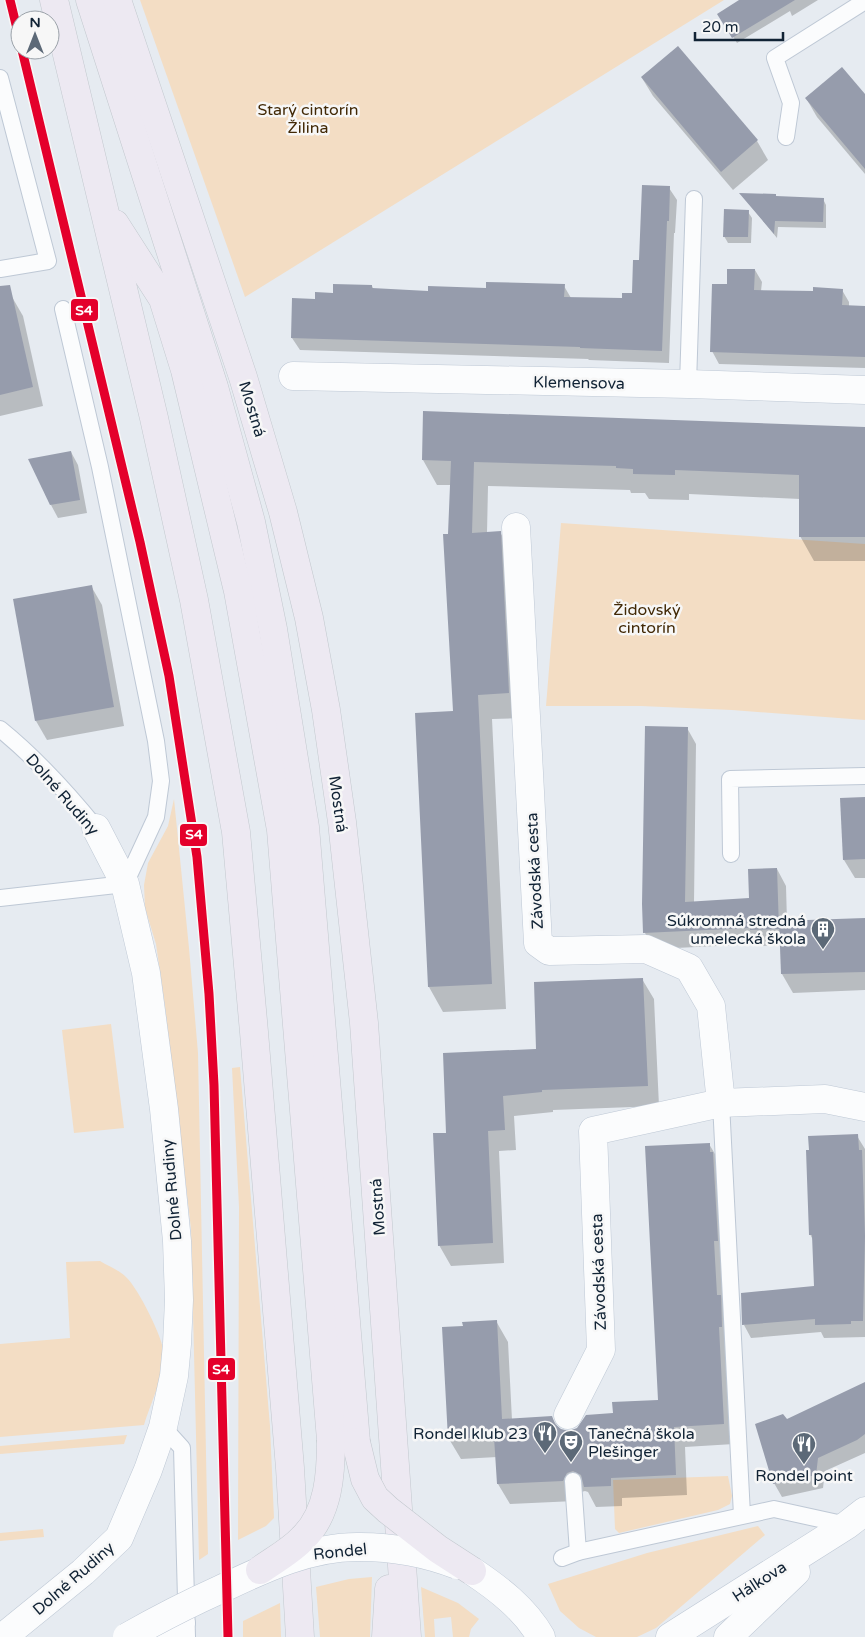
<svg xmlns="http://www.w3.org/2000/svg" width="865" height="1637" viewBox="0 0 865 1637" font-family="'Varela Round',sans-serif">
  <rect width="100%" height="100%" fill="#e6ebf1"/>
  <!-- green -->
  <g fill="#f3ddc4">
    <polygon points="140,0 724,0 245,297"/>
    <polygon points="561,523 865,544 865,720 732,710 641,706 546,706"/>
    <polygon points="174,799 189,948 198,1053 208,1554 199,1560 191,1229 165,1006 156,944 145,908 144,885 148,863 168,826"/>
    <polygon points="111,1024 124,1128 74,1133 62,1030"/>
    <polygon points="240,1067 270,1426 274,1518 266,1526 238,1540 239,1207 232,1068"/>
    <path d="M100 1261C108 1266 119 1270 126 1277 138 1288 164 1339 164 1355 164 1376 150 1405 144 1425L0 1437V1344L70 1338 66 1262Z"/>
    <polygon points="127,1435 124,1444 0,1454 0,1446"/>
    <polygon points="728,1476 732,1496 730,1504 718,1510 619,1533 615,1529 613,1480"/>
    <polygon points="758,1526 765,1535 656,1628 637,1637 596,1637 579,1628 560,1611 548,1584 647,1553"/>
    <polygon points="43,1529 44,1537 0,1541 0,1533"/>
    <polygon points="372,1577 370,1637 320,1637 316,1587 349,1579"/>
    <polygon points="421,1587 458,1603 479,1619 471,1629 469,1637 453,1637 451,1617 434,1619 435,1637 425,1637"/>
    <polygon points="280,1603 281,1637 243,1637 243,1621"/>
  </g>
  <!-- shadow -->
  <g fill="#0003">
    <polygon points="741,0 818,0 792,16 790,11 737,43 719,14"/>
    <polygon points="642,78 757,141 768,160 733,190 653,96"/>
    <polygon points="865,96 865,174 817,117 806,98"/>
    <polygon points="669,188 677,200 675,233 674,233 669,363 589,360 588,359 300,350 292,338 316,301 334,294 372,286 374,290 429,292 564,286 571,298 623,300 633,294 640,262"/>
    <polygon points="741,194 776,197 823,199 826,205 826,228 778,227 777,238"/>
    <polygon points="748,212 752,218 751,243 728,243 724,236"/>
    <polygon points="755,270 762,282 761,291 814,292 842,290 849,302 849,307 865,308 865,368 719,364 712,351 728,286"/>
    <polygon points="12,297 23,316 43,406 0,416 0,300"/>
    <polygon points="865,428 865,561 814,561 800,536 800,499 689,494 689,500 649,499 645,493 631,493 630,490 488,486 487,533 500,532 514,557 523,718 492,719 506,1009 443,1012 429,987 454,713 449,535 451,485 437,485 423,460"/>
    <polygon points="71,452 78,465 87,513 58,518 51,505"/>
    <polygon points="91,586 102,605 124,726 47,740 36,721 15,600"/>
    <polygon points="687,728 696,744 694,903 750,899 777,869 786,886 787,922 865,919 865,990 793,993 782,974 781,945 761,946 760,944 654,949 645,933"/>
    <polygon points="865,799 865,878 855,878 844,860"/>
    <polygon points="642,979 654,999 659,1106 553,1110 553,1112 514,1116 516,1150 499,1151 504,1263 451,1266 439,1245 447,1134 538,1050"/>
    <polygon points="857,1136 865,1149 865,1337 824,1338 821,1332 751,1338 744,1325 816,1287 813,1240 810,1234"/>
    <polygon points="709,1144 721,1164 734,1444 685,1447 687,1495 622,1498 622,1506 596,1507 588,1492 585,1491 578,1493 575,1501 510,1504 498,1484 497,1457 461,1459 449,1439 464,1328 496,1321 508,1342 512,1420 552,1418 560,1430 569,1432 614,1415 659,1401"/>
    <polygon points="865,1384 865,1453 825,1471 823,1488 782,1497 774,1483 787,1421"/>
  </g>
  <!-- building -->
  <g fill="#969cac">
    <polygon points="739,0 795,0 732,38 717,14"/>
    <polygon points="678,46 758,140 721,172 641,77"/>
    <polygon points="842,67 865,94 865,169 805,98"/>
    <polygon points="642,185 670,186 669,221 667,221 662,351 580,348 580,347 291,338 292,298 315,299 315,292 333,293 333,284 372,285 372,288 428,291 428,286 486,288 486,282 565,284 564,297 622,298 622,293 632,293 633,260 639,260"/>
    <polygon points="739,193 776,194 776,196 824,198 823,222 775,221 774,234"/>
    <polygon points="724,209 749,210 748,237 723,237"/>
    <polygon points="727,269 755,269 754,290 813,291 813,287 843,289 842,305 865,306 865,357 710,352 712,284 727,284"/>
    <polygon points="10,285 33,387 0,395 0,286"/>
    <polygon points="423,411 865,427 865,537 799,537 799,475 675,470 675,475 633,474 633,469 616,468 616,466 474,462 472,533 501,531 509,693 478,695 492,984 428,987 415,713 453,711 443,534 448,534 451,461 422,460"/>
    <polygon points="71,451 80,500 50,505 28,459"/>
    <polygon points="92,585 114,707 35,721 13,599"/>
    <polygon points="645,726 688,727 685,902 749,898 748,869 777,868 779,929 750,930 750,928 643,933 642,904"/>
    <polygon points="865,797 865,859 843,860 840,798"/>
    <polygon points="865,918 865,972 781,974 779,921"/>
    <polygon points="643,978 648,1086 542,1090 542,1092 503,1096 505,1130 488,1131 493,1243 438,1246 433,1133 446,1133 443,1053 536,1049 534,982"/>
    <polygon points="858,1134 859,1150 862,1150 865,1236 863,1321 851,1321 851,1324 815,1325 815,1319 742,1325 741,1293 814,1286 812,1235 809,1235 806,1150 809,1150 808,1136"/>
    <polygon points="710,1143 710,1152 713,1152 718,1241 714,1241 717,1295 721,1295 722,1327 719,1327 724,1424 674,1427 676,1475 611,1478 611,1486 584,1487 581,1475 573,1471 567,1473 563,1481 497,1484 494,1437 448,1439 442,1327 463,1326 462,1322 497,1320 502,1419 552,1416 555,1424 561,1429 569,1431 577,1428 586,1415 613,1413 612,1402 658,1400 645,1146"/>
    <polygon points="865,1382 865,1434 857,1440 818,1458 816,1475 773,1484 755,1424 783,1414 787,1419"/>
  </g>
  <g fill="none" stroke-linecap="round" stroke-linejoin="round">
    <!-- service casing -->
    <g stroke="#bec8d5" stroke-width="18">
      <g id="service">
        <polyline points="0,78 48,261 0,269"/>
        <polyline points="786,137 791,103 775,58 865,1"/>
        <polyline points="688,384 694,199"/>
        <path d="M0 729C37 759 66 791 96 828"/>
        <polyline points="731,854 730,779 865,776"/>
        <polyline points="0,898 125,884 156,817 161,781 156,741 100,467 63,309"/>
        <polyline points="721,1103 742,1515"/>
        <polyline points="163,1427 182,1448 187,1637"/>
        <polyline points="573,1481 578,1552"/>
        <polyline points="562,1558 578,1552 774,1509 847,1525"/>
        <polyline points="164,1637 187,1623"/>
      </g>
    </g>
    <!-- minor casing -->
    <g stroke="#bec8d5" stroke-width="29">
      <g id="minor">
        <polyline points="293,376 688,384 865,390"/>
        <polyline points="516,527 538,943 549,951 646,949 689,968 711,1006 721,1103"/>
        <polyline points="568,1415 601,1350 593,1131 721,1103 825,1099 865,1107"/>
        <polyline points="3,1637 83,1572 119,1538 148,1470 163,1427 174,1376 177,1344 179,1300 177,1241 164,1109 146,973 125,884 96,828"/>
        <polyline points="670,1637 847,1525 865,1511"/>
        <polyline points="728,1637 796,1572"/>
      </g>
    </g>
    <!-- tertiary casing -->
    <g stroke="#bec8d5" stroke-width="29">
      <path id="tertiary" d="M472 1571C499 1589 525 1609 541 1637"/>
    </g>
    <!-- primary casing -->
    <g stroke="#c2c8ce" stroke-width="29">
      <g id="primary">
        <polyline points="54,0 154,418 194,600 236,832 254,1032 290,1468 300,1637"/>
        <polyline points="90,0 214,387 251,522 273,629 305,827 356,1442"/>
        <polyline points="117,0 243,377 283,512 309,618 326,710 342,822 364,1023 407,1637"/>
        <polyline points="115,224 163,299 185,370 238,591 281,830 331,1440"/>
        <polyline points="386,1637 389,1589"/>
      </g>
    </g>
    <!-- service -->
    <use href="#service" stroke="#fbfcfd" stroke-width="16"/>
    <!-- minor -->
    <use href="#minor" stroke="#fbfcfd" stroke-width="28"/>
    <!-- tertiary -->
    <use href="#tertiary" stroke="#fbfcfd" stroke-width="28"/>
    <!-- primary -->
    <use href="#primary" stroke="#ede9f2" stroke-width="28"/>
    <!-- tertiary-bridge casing -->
    <g stroke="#bec8d5" stroke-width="29" stroke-linecap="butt">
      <path id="tertiary-bridge" d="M127 1637C157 1620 188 1604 219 1590 263 1569 310 1546 360 1547 393 1547 426 1553 457 1565"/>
    </g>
    <!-- primary-bridge casing -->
    <g stroke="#c2c8ce" stroke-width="29" stroke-linecap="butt">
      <g id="primary-bridge">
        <polyline points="356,1442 365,1479 375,1498 388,1510 438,1549 472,1571"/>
        <path d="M260 1570C274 1560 291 1551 303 1538 329 1513 331 1473 331 1440"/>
      </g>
    </g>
    <!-- tertiary-bridge -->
    <use href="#tertiary-bridge" stroke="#fbfcfd" stroke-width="28"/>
    <!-- primary-bridge -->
    <use href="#primary-bridge" stroke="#ede9f2" stroke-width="28"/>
    <!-- rail-1 casing -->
    <g stroke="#f7f7f7" stroke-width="12">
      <g id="rail-1">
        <polyline points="10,0 20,41"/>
        <polyline points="22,50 140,542 169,676 197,857 209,994 214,1085 228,1637"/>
      </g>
    </g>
    <!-- rail-1 -->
    <use href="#rail-1" stroke="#e4002b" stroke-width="9"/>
  </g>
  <!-- icons -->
  <defs>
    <g id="building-pin" transform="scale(1.25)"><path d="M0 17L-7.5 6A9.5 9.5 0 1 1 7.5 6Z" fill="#5c6977" stroke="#f7f7f7"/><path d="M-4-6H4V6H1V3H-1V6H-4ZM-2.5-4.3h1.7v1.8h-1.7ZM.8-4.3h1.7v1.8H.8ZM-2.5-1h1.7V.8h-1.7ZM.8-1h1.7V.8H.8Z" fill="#fff"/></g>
    <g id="restaurant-pin" transform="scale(1.25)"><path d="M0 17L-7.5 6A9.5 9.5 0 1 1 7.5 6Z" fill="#5c6977" stroke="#f7f7f7"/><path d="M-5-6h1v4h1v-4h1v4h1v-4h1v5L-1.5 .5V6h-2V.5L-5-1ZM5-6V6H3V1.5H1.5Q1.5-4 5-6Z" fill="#fff"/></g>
    <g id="theatre-pin" transform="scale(1.25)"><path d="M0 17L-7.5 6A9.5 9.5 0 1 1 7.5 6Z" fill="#5c6977" stroke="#f7f7f7"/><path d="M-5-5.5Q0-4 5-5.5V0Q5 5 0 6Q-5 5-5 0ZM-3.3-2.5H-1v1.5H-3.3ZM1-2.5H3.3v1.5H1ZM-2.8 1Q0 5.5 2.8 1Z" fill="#fff"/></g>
  </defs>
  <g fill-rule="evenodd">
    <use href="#building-pin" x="823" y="929"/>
    <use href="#restaurant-pin" x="545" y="1433"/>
    <use href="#theatre-pin" x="571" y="1442"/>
    <use href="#restaurant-pin" x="804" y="1444"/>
  </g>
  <g text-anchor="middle" stroke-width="5" stroke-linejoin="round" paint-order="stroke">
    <!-- park labels -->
    <g font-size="16" fill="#422906" stroke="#f7f7f7">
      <text x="308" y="115">Starý cintorín<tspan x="308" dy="18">Žilina</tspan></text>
      <text x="647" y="615">Židovský<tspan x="647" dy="18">cintorín</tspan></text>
    </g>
    <!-- street labels -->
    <g font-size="16" fill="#112335" stroke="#f7f7f7">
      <text transform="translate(579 382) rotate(1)" y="6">Klemensova</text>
      <text transform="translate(253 409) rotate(73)" y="6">Mostná</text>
      <text transform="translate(63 794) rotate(49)" y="6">Dolné Rudiny</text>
      <text transform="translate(339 804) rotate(82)" y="6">Mostná</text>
      <text transform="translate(534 871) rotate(-93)" y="6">Závodská cesta</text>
      <text transform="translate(171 1190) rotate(-95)" y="6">Dolné Rudiny</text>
      <text transform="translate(377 1207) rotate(-94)" y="6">Mostná</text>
      <text transform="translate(598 1272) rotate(-92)" y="6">Závodská cesta</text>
      <text transform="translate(340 1551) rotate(-6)" y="6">Rondel</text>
      <text transform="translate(73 1578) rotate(-41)" y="6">Dolné Rudiny</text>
      <text transform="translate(759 1581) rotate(-33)" y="6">Hálkova</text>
    </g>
    <!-- poi labels -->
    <g font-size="16" fill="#112335" stroke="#f7f7f7" text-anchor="end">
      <text x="806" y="926">Súkromná stredná<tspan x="806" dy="18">umelecká škola</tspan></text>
      <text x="528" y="1439">Rondel klub 23</text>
      <text x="588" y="1439" text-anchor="start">Tanečná škola<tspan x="588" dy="18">Plešinger</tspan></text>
      <text x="804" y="1481" text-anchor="middle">Rondel point</text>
    </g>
  </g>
  <g stroke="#f7f7f7" stroke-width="2">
    <rect x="70" y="298" width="29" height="24" rx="5" fill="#e4002b"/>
    <rect x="179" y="823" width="29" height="24" rx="5" fill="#e4002b"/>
    <rect x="207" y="1357" width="29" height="24" rx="5" fill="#e4002b"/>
  </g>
  <g font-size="14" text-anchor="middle" font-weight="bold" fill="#fff">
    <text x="84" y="315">S4</text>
    <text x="194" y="839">S4</text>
    <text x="221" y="1374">S4</text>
  </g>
  <!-- north arrow -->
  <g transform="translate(35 35)"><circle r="24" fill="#f7f7f7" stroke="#9ba2a9"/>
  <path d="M0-4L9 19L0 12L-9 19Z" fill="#5c6977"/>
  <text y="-8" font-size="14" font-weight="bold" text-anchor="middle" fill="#112335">N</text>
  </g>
  <!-- scale -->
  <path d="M695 32v8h88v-8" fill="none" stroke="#112335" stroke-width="2.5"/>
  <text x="702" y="32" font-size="15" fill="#112335" stroke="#f7f7f7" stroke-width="4" paint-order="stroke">20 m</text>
</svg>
